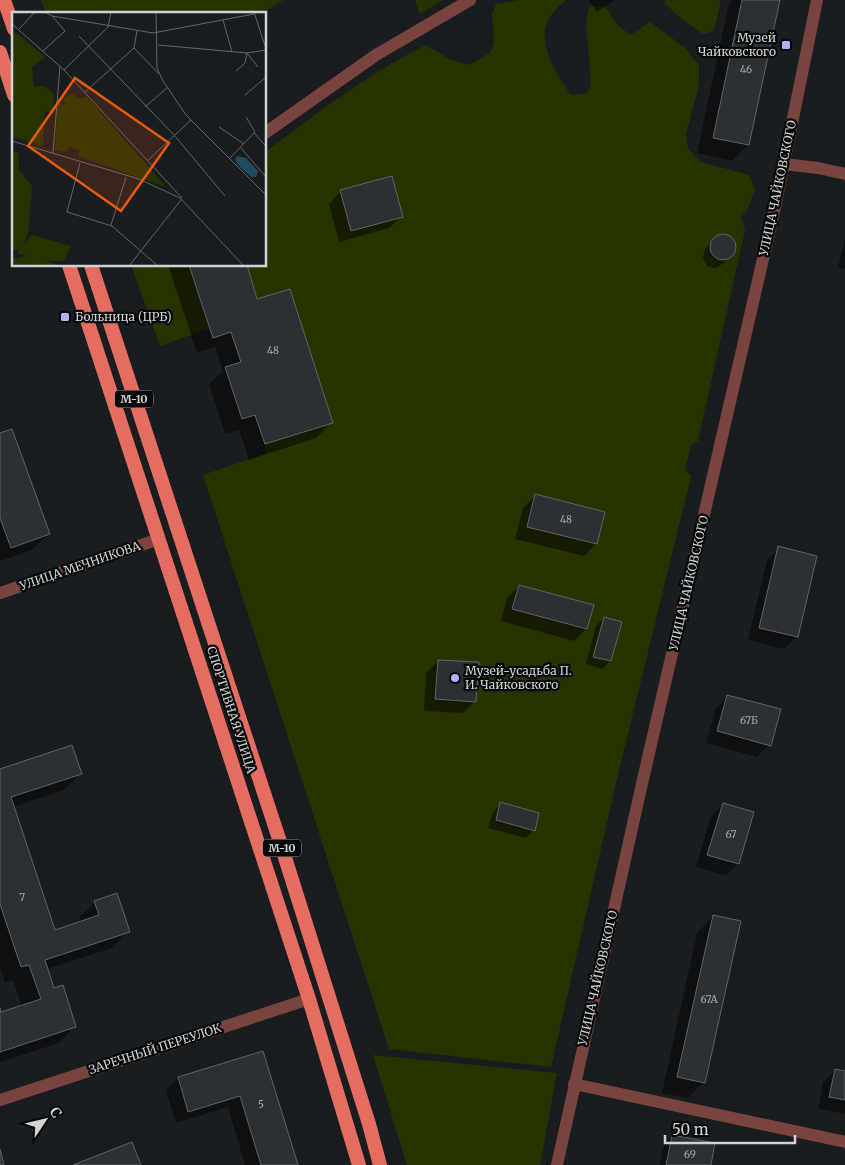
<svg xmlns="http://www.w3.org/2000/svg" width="845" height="1165" viewBox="0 0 845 1165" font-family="Merriweather,serif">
  <rect width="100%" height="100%" fill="#1a1d20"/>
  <!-- green -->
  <g fill="#283400">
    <polygon points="41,0 283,0 261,14 46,14"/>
    <polygon points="415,0 443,0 420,14"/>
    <path d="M519 0H566C561 4 556 9 552 14 533 39 556 73 571 95L587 93 591 84 586 23 589 7 605 6 617 25 631 35 650 22 684 47 699 65V85L686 134 688 148 701 162 749 175 755 190 748 208 741 217 745 230 698 441 691 445 685 469 691 476 616 783 551 1067 389 1049 203 475 267 453 255 415 242 419 225 367 241 362 231 332 213 338 210 328 160 346 131 265H265V152C316 114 369 73 426 45L451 60 469 65 490 53 494 43 492 14 496 4Z"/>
    <polygon points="666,0 721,0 714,31 703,34 683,20 664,3"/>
    <polygon points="373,1055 557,1073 540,1165 407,1165"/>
  </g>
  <!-- shadow -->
  <g fill="#0007">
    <polygon points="589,0 615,0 597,12"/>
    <polygon points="732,0 779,0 748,145 732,161 697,153 729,3"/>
    <polygon points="341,191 401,216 389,228 339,242 329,204"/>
    <polygon points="721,235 730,238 735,246 733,255 724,263 716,268 707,266 703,258 705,249 713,240"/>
    <polygon points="845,239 845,269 838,267"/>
    <polygon points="168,265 245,265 257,300 332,422 316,438 249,460 239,430 225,434 209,384 223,371 215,347 197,353"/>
    <polygon points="0,434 48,534 32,550 0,561"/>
    <polygon points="535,496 596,544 584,556 515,539 523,508"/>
    <polygon points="779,548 815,556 797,637 784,649 748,640 767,560"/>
    <polygon points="519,586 586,629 574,641 501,621 507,598"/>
    <polygon points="604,618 610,661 602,669 586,664 596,626"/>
    <polygon points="438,661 475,701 463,713 424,711 426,673"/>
    <polygon points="728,696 769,745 757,757 706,743 716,708"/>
    <polygon points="0,770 80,774 64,790 13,807 54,931 80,923 79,918 95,902 128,932 112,948 47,969 53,989 75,1026 59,1043 0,1062 0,1012 1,1014 22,1007 13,980 5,983 0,968"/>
    <polygon points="501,804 534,830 526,838 488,828 493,812"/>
    <polygon points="723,804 753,813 738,864 726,876 696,867 711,816"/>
    <polygon points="713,916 704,1082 688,1098 662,1093 697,933"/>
    <polygon points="263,1053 297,1165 245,1165 228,1107 176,1123 166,1090 178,1078"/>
    <polygon points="835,1070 845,1072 845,1114 818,1109 823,1082"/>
    <polygon points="672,1136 709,1165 660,1165 664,1144"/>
  </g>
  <!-- building -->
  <g fill="#2d3033" stroke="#606367">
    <polygon points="742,0 780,0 749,145 713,138"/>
    <polygon points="392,176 403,217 351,231 340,190"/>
    <circle cx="723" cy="247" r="13"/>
    <polygon points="189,265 247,265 257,299 290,289 333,423 265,444 255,415 242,419 225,367 241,362 231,332 213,338"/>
    <polygon points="12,429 50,534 11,548 0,518 0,433"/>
    <polygon points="535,494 605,512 597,544 527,527"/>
    <polygon points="778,546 817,556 798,637 759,628"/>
    <polygon points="519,585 594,605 587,629 512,609"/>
    <polygon points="604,617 622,622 611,661 593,657"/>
    <polygon points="438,660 479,662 476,702 435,699"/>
    <polygon points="727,695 781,709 771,746 717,731"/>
    <polygon points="72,745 82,774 11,797 55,930 99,915 94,901 117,893 130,932 45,960 54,988 63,985 76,1027 0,1052 0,1008 1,1012 41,999 29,965 21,967 0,904 0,769"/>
    <polygon points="500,802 539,813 535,831 496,820"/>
    <polygon points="723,803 754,812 739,864 707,855"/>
    <polygon points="713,915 741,921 705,1083 677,1077"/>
    <polygon points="263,1051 298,1165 261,1165 240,1096 188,1112 178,1077"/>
    <polygon points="835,1069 845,1071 845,1100 829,1097"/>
    <polygon points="672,1135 715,1143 711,1165 666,1165"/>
    <polygon points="132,1142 141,1165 73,1165"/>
    <polygon points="0,1149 4,1165 0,1165"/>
  </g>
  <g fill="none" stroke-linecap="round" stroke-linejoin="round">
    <!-- minor -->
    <g stroke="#78443d" stroke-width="12">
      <polyline points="265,133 376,55 470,0"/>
      <polyline points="784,164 818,168 845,174"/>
      <polyline points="0,593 159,539"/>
      <polyline points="574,1084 845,1142"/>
      <polyline points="0,1100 309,999"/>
    </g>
    <!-- tertiary -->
    <polyline stroke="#78443d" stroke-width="12" points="557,1165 641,788 775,207 817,0"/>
    <!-- trunk -->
    <g stroke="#e46c60" stroke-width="14">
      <polyline points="4,0 14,29"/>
      <polyline points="0,52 14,95"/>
      <polyline points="69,265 309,999 359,1165"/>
      <polyline points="91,265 282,848 369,1124 380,1165"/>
    </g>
  </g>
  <!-- markers -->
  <g fill="#b8abf7" stroke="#060809" stroke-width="2">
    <rect x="781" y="40" width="10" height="10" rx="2.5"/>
    <rect x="60" y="312" width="10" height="10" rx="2.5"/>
    <circle cx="455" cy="678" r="5"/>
  </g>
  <g text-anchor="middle" stroke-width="4.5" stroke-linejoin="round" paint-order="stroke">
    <!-- number labels -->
    <g font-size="10" fill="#a7aaac">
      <text x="746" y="73">46</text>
      <text x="273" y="354">48</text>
      <text x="566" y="523">48</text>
      <text x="749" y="724">67Б</text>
      <text x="731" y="838">67</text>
      <text x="22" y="901">7</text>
      <text x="709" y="1003">67А</text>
      <text x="261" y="1108">5</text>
      <text x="690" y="1158">69</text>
    </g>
    <!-- shield labels -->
    <g fill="#060809" stroke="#939597" stroke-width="1">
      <rect x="115" y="390.5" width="38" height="17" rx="4"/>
      <rect x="263" y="839.5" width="38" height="17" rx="4"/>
    </g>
    <g font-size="11" font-weight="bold" fill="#d0d2d4">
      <text x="134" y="403">М-10</text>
      <text x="282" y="852">М-10</text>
    </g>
    <!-- poi labels -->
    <g font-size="12" fill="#d0d2d4" stroke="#060809" text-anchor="start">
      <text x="776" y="42" text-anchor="end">Музей<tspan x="776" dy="14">Чайковского</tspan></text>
      <text x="75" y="321">Больница (ЦРБ)</text>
      <text x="465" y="675">Музей-усадьба П.<tspan x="465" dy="14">И. Чайковского</tspan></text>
    </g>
    <!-- street labels -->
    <g font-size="12" fill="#d0d2d4" stroke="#060809">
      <text transform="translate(778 188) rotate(-78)" y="4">УЛИЦА ЧАЙКОВСКОГО</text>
      <text transform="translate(80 566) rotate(-19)" y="4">УЛИЦА МЕЧНИКОВА</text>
      <text transform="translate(689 583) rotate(-77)" y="4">УЛИЦА ЧАЙКОВСКОГО</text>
      <text transform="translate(231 710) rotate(72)" y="4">СПОРТИВНАЯ УЛИЦА</text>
      <text transform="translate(598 978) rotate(-77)" y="4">УЛИЦА ЧАЙКОВСКОГО</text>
      <text transform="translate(155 1049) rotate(-18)" y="4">ЗАРЕЧНЫЙ ПЕРЕУЛОК</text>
    </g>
  </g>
  <!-- overview -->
  <g transform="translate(12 12)">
    <rect width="254" height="254" fill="#1a1d20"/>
    <path d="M0 21 6 22 33 45 20 55 22 75 32 74 42 82 41 101 33 99 31 134 0 125ZM60 81 67 87 74 84 154 175 66 144 67 138 58 135 53 140 43 138 46 86 49 92 55 93 50 87ZM0 139 7 141V158L20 174 16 221 11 233 4 238 0 237ZM20 223 59 234 52 249H32L50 254H0V247L14 244 6 241V238Z" fill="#283400"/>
    <path d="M225 144 234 146 246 159 244 165H239L226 153 223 148Z" fill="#1d4b61"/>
    <path fill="none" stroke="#636568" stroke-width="1" d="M33 0 40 4 141 21 242 2M144 0 145 56 151 69 174 103 254 183M242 0 254 37M211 8 220 40M0 12 52 58 170 186M7 17 23 0M67 24 162 123 213 184M146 33 235 41 254 38M122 36 147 62M31 39 53 19 41 5M52 58 96 15 99 0M224 59 233 51 235 41 246 55M73 80 122 36 125 19M233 83 254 65M133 95 156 75M207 115 232 132M242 121 253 133M0 129 127 167 168 186 232 254M229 136 254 165M41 141 48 54M217 147 243 120 234 105M135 149 179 108M68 151 55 200 100 214 146 254M99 213 114 165M117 254 169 188"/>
    <path fill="#e8590c" fill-opacity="0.15" stroke="#e8590c" stroke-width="2.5" d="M63 66 157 131 109 199 16 134Z"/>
    <rect width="254" height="254" fill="none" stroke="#d0d2d4" stroke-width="2.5"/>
  </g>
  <!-- north arrow -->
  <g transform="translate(45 1120) rotate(55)" stroke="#060809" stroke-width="4" paint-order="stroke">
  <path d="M0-4L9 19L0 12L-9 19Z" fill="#d0d2d4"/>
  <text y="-8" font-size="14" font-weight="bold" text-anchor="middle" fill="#d0d2d4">С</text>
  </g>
  <!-- scale -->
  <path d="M665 1135v8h130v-8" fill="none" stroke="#d0d2d4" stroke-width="2.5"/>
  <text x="672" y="1135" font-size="15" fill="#d0d2d4" stroke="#060809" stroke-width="4" paint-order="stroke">50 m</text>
</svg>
